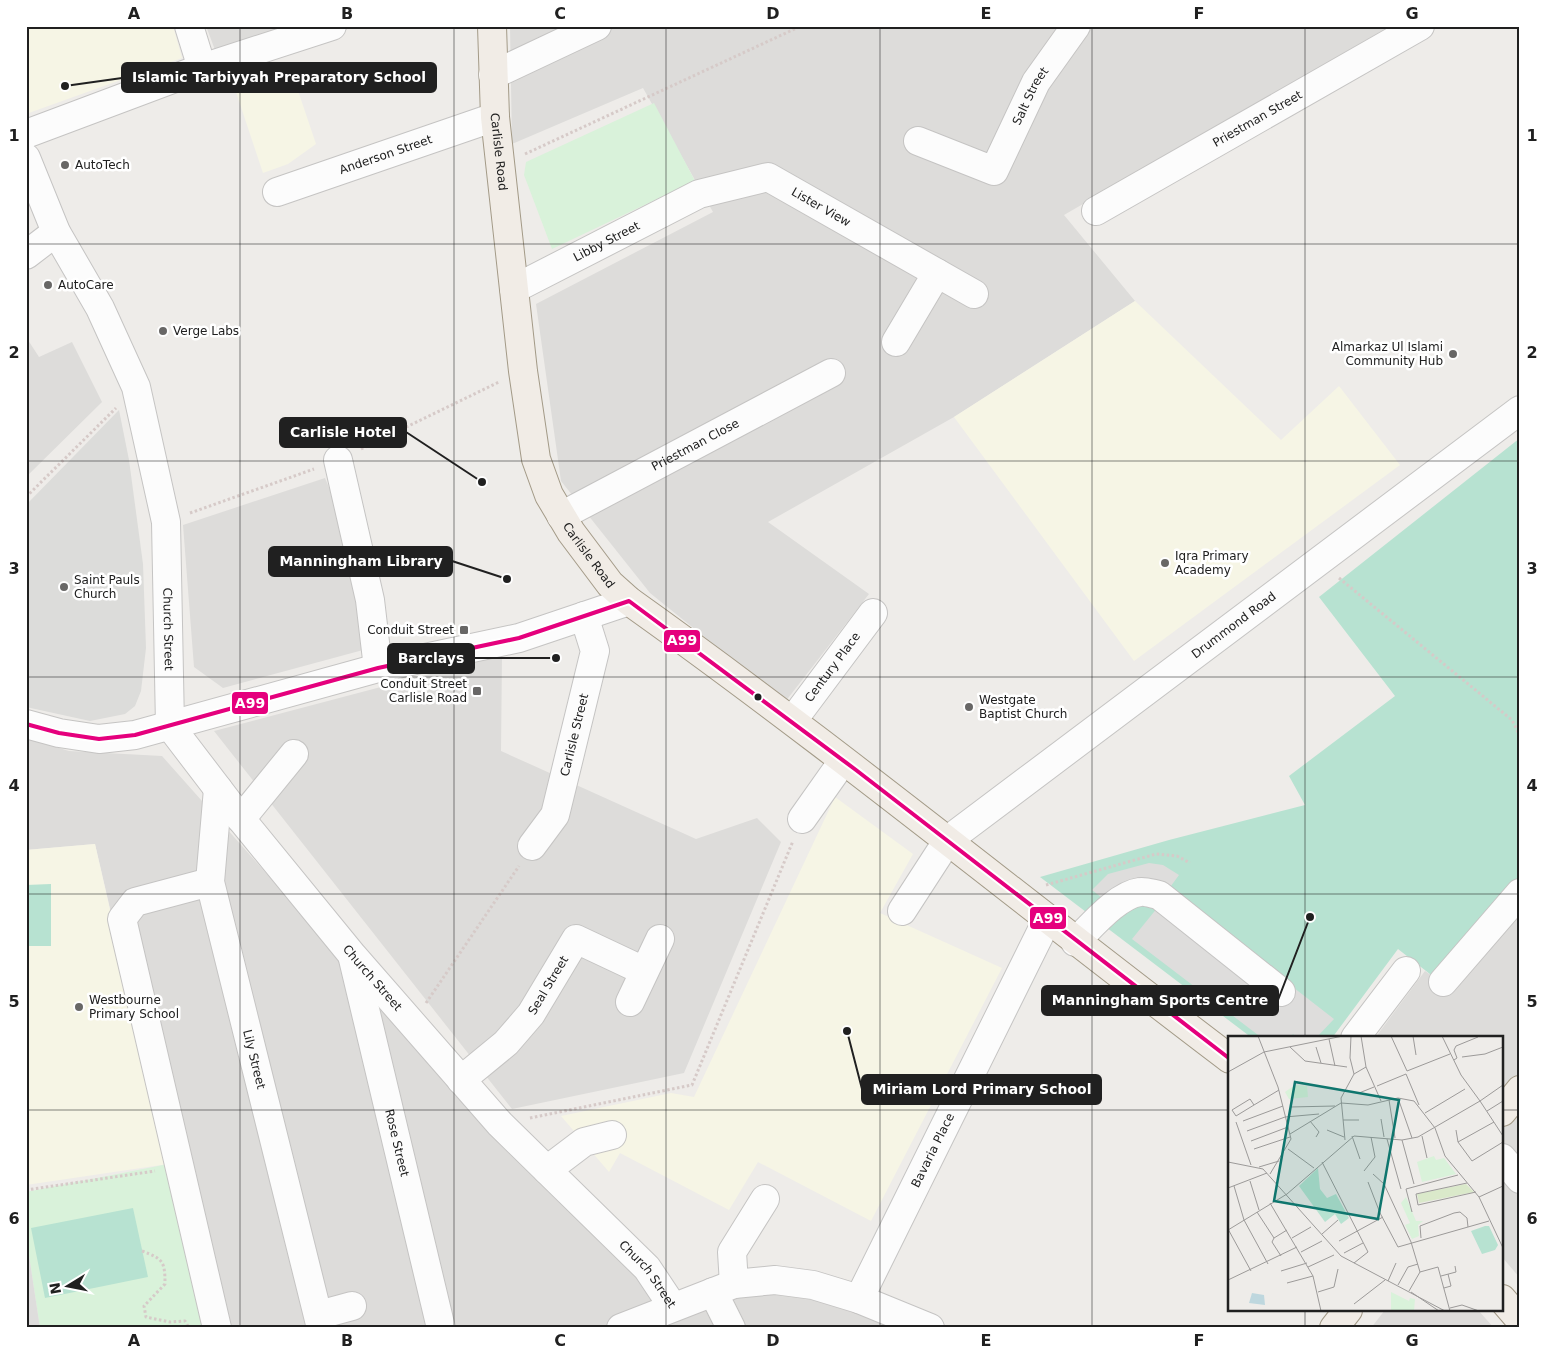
<svg xmlns="http://www.w3.org/2000/svg" width="1546" height="1354" viewBox="0 0 1546 1354" font-family="'DejaVu Sans',sans-serif">
  <rect width="100%" height="100%" fill="#eeece9"/>
  <!-- residential -->
  <g fill="#dddcda">
    <polygon points="206,26 295,26 215,50"/>
    <polygon points="510,26 1390,26 1064,215 1135,301 954,417 768,522 869,594 785,702 650,593 561,481 536,304 713,212 643,88 512,144"/>
    <polygon points="26,337 39,357 72,342 102,402 26,477"/>
    <polygon points="325,478 346,528 363,650 223,688 194,667 183,525"/>
    <polygon points="502,655 501,751 696,839 757,818 781,842 684,1073 512,1109 214,731"/>
    <polygon points="26,738 69,751 162,756 345,962 405,1036 488,1130 639,1274 666,1318 719,1297 776,1289 912,1328 208,1328 95,844 26,850"/>
    <polygon points="1520,880 1520,1278 1502,1257 1502,1038 1375,1038 1425,971 1435,978"/>
    <polygon points="1385,1310 1478,1310 1494,1328 1371,1328"/>
  </g>
  <!-- education -->
  <g fill="#f6f5e5">
    <polygon points="26,26 173,26 182,58 26,114"/>
    <polygon points="290,67 316,144 288,164 263,173 234,86"/>
    <polygon points="1135,301 1281,440 1339,386 1400,465 1134,661 954,417"/>
    <polygon points="835,797 913,854 880,913 1002,968 871,1221 758,1162 729,1210 620,1153 609,1172 561,1116 671,1093 694,1097"/>
    <polygon points="95,844 168,1164 26,1185 26,850"/>
  </g>
  <!-- religious -->
  <polygon fill="#dcdcda" points="119,410 129,460 143,564 146,648 141,691 135,706 125,714 90,721 26,707 26,505"/>
  <!-- park -->
  <g fill="#d9f2da">
    <polygon points="654,103 695,181 552,249 524,175 526,162"/>
    <polygon points="168,1164 208,1328 40,1328 26,1236 26,1192"/>
  </g>
  <!-- pitch -->
  <g fill="#b7e2d1">
    <polygon points="1520,438 1520,880 1435,978 1398,949 1332,1038 1252,1038 1040,877 1169,840 1305,805 1289,776 1395,696 1319,597"/>
    <polygon points="51,884 51,946 26,946 26,885"/>
    <polygon points="133,1208 148,1277 45,1298 31,1228"/>
  </g>
  <!-- parking -->
  <g fill="#dedddc">
    <polygon points="1149,863 1163,865 1179,875 1168,890 1334,1019 1316,1038 1297,1038 1293,1034 1290,1038 1262,1038 1132,939 1158,907 1141,902 1120,912 1092,890 1108,874"/>
    <polygon points="26,1236 40,1328 26,1328"/>
  </g>
  <g fill="none" stroke-linecap="round" stroke-linejoin="round">
    <!-- minor casing -->
    <g stroke="#c5c4c3" stroke-width="30">
      <g id="minor">
        <polyline points="189,26 202,68"/>
        <polyline points="493,75 597,26"/>
        <polyline points="26,134 202,68 332,26"/>
        <path id="s1" d="M918 141 994 171 1036 82 1076 26"/>
        <path id="s2" d="M26 158 56 232 100 308 136 387 166 522 170 726 241 819 353 956 500 1124 647 1268 673 1307"/>
        <path id="s3" d="M277 192 495 117"/>
        <path id="s4" d="M1096 211 1420 26"/>
        <polyline points="26,255 56,232"/>
        <path id="s5" d="M514 289 699 194 768 177 974 294"/>
        <polyline points="896,342 937,273"/>
        <polyline points="338,460 370,600 378,668"/>
        <path id="s6" d="M561 516 831 373"/>
        <path id="s7" d="M793 720 873 613"/>
        <polyline points="26,724 59,733 99,739 135,735 378,668 519,638 629,601"/>
        <path id="s8" d="M218 789 210 882 321 1328"/>
        <polyline points="241,819 294,754"/>
        <polyline points="802,819 843,761"/>
        <path id="s9" d="M532 846 555 815 595 651 584 616"/>
        <polyline points="210,882 135,902 122,919 217,1328"/>
        <path id="s10" d="M902 911 948 840 1520 410"/>
        <path d="M1075 942C1091 927 1117 895 1140 892 1145 891 1153 894 1159 895L1281 992"/>
        <path id="s11" d="M353 959 441 1328"/>
        <polyline points="1443,982 1520,893"/>
        <polyline points="630,1002 660,939"/>
        <polyline points="1355,1038 1406,971"/>
        <path id="s12" d="M461 1080 506 1043 531 1014 576 939 644 971"/>
        <polyline points="1502,1158 1520,1179"/>
        <polyline points="547,1170 584,1142 612,1135"/>
        <polyline points="734,1284 732,1252 765,1199"/>
        <polyline points="713,1292 731,1328"/>
        <path id="s13" d="M859 1299 1047 920"/>
        <polyline points="319,1315 352,1306"/>
        <polyline points="621,1328 734,1284 775,1280 813,1285 859,1299 930,1328"/>
      </g>
    </g>
    <!-- major casing -->
    <g stroke="#a39a87" stroke-width="30">
      <g id="major">
        <path id="s14" d="M492 26 495 117 523 371 536 459 549 495 571 532 610 584 629 601C834 747 1029 907 1230 1059"/>
        <polyline points="1502,1112 1520,1090"/>
        <polyline points="1502,1299 1520,1320"/>
        <polyline points="1334,1328 1348,1310"/>
      </g>
    </g>
    <!-- path -->
    <g stroke="#d6cac8" stroke-width="3" stroke-dasharray="2.5 2.5" stroke-linecap="butt">
      <polyline points="525,154 801,26"/>
      <polyline points="361,449 499,382"/>
      <polyline points="26,497 116,408"/>
      <polyline points="190,513 314,469"/>
      <polyline points="1339,578 1512,720 1520,736"/>
      <polyline points="1046,885 1156,854 1177,856 1190,863"/>
      <polyline points="426,1003 519,866"/>
      <polyline points="530,1118 692,1085 793,841"/>
      <polyline points="26,1190 155,1171"/>
      <path d="M142 1251C163 1259 165 1261 165 1284L144 1306 146 1317 170 1322 185 1321 189 1328"/>
    </g>
    <!-- minor -->
    <use href="#minor" stroke="#fcfcfc" stroke-width="28"/>
    <!-- major -->
    <use href="#major" stroke="#f1ece6" stroke-width="28"/>
    <!-- bus-1 casing -->
    <g stroke="#fff" stroke-width="8">
      <polyline id="bus-1" points="26,724 59,733 99,739 135,735 378,668 519,638 629,601 856,770 1230,1059"/>
    </g>
    <!-- bus-1 -->
    <use href="#bus-1" stroke="#e5007d" stroke-width="4"/>
  </g>
  <!-- grid -->
  <path fill="none" stroke="#202020" stroke-width="1" stroke-opacity="0.55" d="M240 26V1328M454 26V1328M666 26V1328M880 26V1328M1092 26V1328M1305 26V1038M26 244H1520M26 461H1520M26 677H1520M26 894H1520M26 1110H1230M1502 1110H1520M1305 1310V1328"/>
  <!-- markers -->
  <g fill="#686766" stroke="#fff" stroke-width="2">
    <circle cx="65" cy="165" r="5"/>
    <circle cx="48" cy="285" r="5"/>
    <circle cx="163" cy="331" r="5"/>
    <circle cx="1453" cy="354" r="5"/>
    <circle cx="1165" cy="563" r="5"/>
    <circle cx="64" cy="587" r="5"/>
    <rect x="459" y="625" width="10" height="10" rx="2.5"/>
    <rect x="472" y="686" width="10" height="10" rx="2.5"/>
    <circle cx="969" cy="707" r="5"/>
    <circle cx="79" cy="1007" r="5"/>
  </g>
  <circle fill="#202020" stroke="#fff" stroke-width="2" cx="758" cy="697" r="4.5"/>
  <g text-anchor="middle" stroke-width="5" stroke-linejoin="round" paint-order="stroke">
    <!-- street labels -->
    <g font-size="12" fill="#202020" stroke="#fff">
      <text dy="4" stroke="none"><textPath href="#s1" startOffset="165">Salt Street</textPath></text>
      <text dy="4" stroke="none"><textPath href="#s4" startOffset="186">Priestman Street</textPath></text>
      <text dy="4" stroke="none"><textPath href="#s14" startOffset="126">Carlisle Road</textPath></text>
      <text dy="4" stroke="none"><textPath href="#s3" startOffset="115">Anderson Street</textPath></text>
      <text dy="4" stroke="none"><textPath href="#s5" startOffset="340">Lister View</textPath></text>
      <text dy="4" stroke="none"><textPath href="#s5" startOffset="104">Libby Street</textPath></text>
      <text dy="4" stroke="none"><textPath href="#s6" startOffset="152">Priestman Close</textPath></text>
      <text dy="4" stroke="none"><textPath href="#s14" startOffset="546">Carlisle Road</textPath></text>
      <text dy="4" stroke="none"><textPath href="#s10" startOffset="442">Drummond Road</textPath></text>
      <text dy="4" stroke="none"><textPath href="#s2" startOffset="500">Church Street</textPath></text>
      <text dy="4" stroke="none"><textPath href="#s7" startOffset="66">Century Place</textPath></text>
      <text dy="4" stroke="none"><textPath href="#s9" startOffset="121">Carlisle Street</textPath></text>
      <text dy="4" stroke="none"><textPath href="#s2" startOffset="920">Church Street</textPath></text>
      <text dy="4" stroke="none"><textPath href="#s12" startOffset="130">Seal Street</textPath></text>
      <text dy="4" stroke="none"><textPath href="#s8" startOffset="276">Lily Street</textPath></text>
      <text dy="4" stroke="none"><textPath href="#s11" startOffset="189">Rose Street</textPath></text>
      <text dy="4" stroke="none"><textPath href="#s13" startOffset="166">Bavaria Place</textPath></text>
      <text dy="4" stroke="none"><textPath href="#s2" startOffset="1325">Church Street</textPath></text>
    </g>
    <!-- poi labels -->
    <g font-size="12" fill="#202020" stroke="#fff" text-anchor="start">
      <text x="75" y="169">AutoTech</text>
      <text x="58" y="289">AutoCare</text>
      <text x="173" y="335">Verge Labs</text>
      <text x="1443" y="351" text-anchor="end">Almarkaz Ul Islami<tspan x="1443" dy="14">Community Hub</tspan></text>
      <text x="1175" y="560">Iqra Primary<tspan x="1175" dy="14">Academy</tspan></text>
      <text x="74" y="584">Saint Pauls<tspan x="74" dy="14">Church</tspan></text>
      <text x="454" y="634" text-anchor="end">Conduit Street</text>
      <text x="467" y="688" text-anchor="end">Conduit Street<tspan x="467" dy="14">Carlisle Road</tspan></text>
      <text x="979" y="704">Westgate<tspan x="979" dy="14">Baptist Church</tspan></text>
      <text x="89" y="1004">Westbourne<tspan x="89" dy="14">Primary School</tspan></text>
    </g>
  </g>
  <!-- overview -->
  <g transform="translate(1228 1036)">
    <rect width="275" height="275" fill="#eeece9"/>
    <path d="M238 148 246 156 191 167 189 158Z" fill="#dae9ca"/>
    <path d="M67 49 79 50 80 61 61 63 57 56ZM206 120 208 124 216 122 228 138 194 146 189 126ZM178 161 188 185H195L190 189 191 200 184 203 177 189 182 187 173 167ZM163 256 181 265 182 262 187 263 186 275H163Z" fill="#d9f2da"/>
    <path d="M90 132 92 153 99 162 108 158 121 182 113 188 107 178 97 186 71 150ZM257 190H261L270 209 267 214 254 218 243 195Z" fill="#b7e2d1"/>
    <path d="M24 257 36 259 37 269 21 267Z" fill="#bed7de"/>
    <path fill="none" stroke="#9c9a99" stroke-width="1" d="M30 0 50 51 63 103 42 138M123 0 122 22 126 38M133 0 138 31 153 65M163 0 179 35 222 18M185 0 188 19M214 0 233 39 252 65 275 49M101 3 107 30M62 11 77 25 119 31M88 11 93 27M234 21 257 18 275 11M226 24 229 22 226 14 228 10 250 1M0 36 36 16 115 0M149 50 178 38 191 69M131 57 146 51M170 62 184 102M161 64 167 102M26 69 22 63 4 74 8 80 26 69 51 54M62 71 107 70M259 75 275 65M197 77 237 53M153 83 156 101M115 84H131M15 85 55 70M82 85 91 96 88 101M8 86 23 129M99 94 116 101M228 94 230 106 244 125 275 106M19 95 57 81 91 78M62 98 113 67 140 69 170 62 186 65 207 92 217 120 251 161 275 212M124 100 132 123M194 100 199 122M159 103 173 153M117 104 113 62 126 38 138 31M174 104 186 148M23 105 60 91M230 106 266 86M26 113 62 101M60 113 86 132M0 126 35 133 113 220 217 275M94 126 140 216 126 227M31 131 51 125M136 135 147 121 143 101M145 138 156 148 183 206 192 236M22 145 31 174M140 146 152 177 170 211 261 185M239 147 188 158 190 169 248 156M6 150 16 184 40 228M0 152 39 137M251 161 275 150M42 167 85 240 93 275M29 176 46 202 59 194M184 176 178 153 230 139M0 193 23 235M0 194 59 158 126 100 174 104 190 101 252 65 275 100M94 198 110 184M46 202 44 206 53 220M64 202 83 191M193 202 192 190 226 177 232 176 239 182 240 191M111 205 155 181M73 216 94 205M116 217 135 207M80 231 106 219M53 235 79 227M213 240 228 236 227 230M0 244 69 211M160 245 168 227M59 247 85 240M170 249 180 231 190 228M216 252 223 250 220 238M181 255 192 236 210 231 222 275M90 256 106 251 110 233M183 256 211 275M126 268 157 244M222 272 234 269 251 275"/>
    <path fill="#0f766e" fill-opacity="0.15" stroke="#0f766e" stroke-width="2.5" d="M67 46 171 64 150 183 46 165Z"/>
    <rect width="275" height="275" fill="none" stroke="#202020" stroke-width="2.5"/>
  </g>
  <!-- callouts -->
  <path fill="none" stroke="#202020" stroke-width="2" d="M65 86L122 78M482 482L406 432M507 579L452 561M556 658L474 658M1310 917L1278 1000M847 1031L862 1089"/>
  <g fill="#202020" stroke="#fff" stroke-width="2">
    <circle cx="65" cy="86" r="5"/>
    <circle cx="482" cy="482" r="5"/>
    <circle cx="507" cy="579" r="5"/>
    <circle cx="556" cy="658" r="5"/>
    <circle cx="1310" cy="917" r="5"/>
    <circle cx="847" cy="1031" r="5"/>
  </g>
  <g fill="#202020" stroke="#202020" stroke-width="2">
    <rect x="122" y="63" width="314" height="29" rx="5"/>
    <rect x="280" y="418" width="126" height="29" rx="5"/>
    <rect x="269" y="547" width="183" height="29" rx="5"/>
    <rect x="388" y="644" width="86" height="29" rx="5"/>
    <rect x="1042" y="986" width="236" height="29" rx="5"/>
    <rect x="862" y="1075" width="239" height="29" rx="5"/>
  </g>
  <g font-size="14" text-anchor="middle" font-weight="bold" fill="#fff">
    <text x="279" y="82">Islamic Tarbiyyah Preparatory School</text>
    <text x="343" y="437">Carlisle Hotel</text>
    <text x="361" y="566">Manningham Library</text>
    <text x="431" y="663">Barclays</text>
    <text x="1160" y="1005">Manningham Sports Centre</text>
    <text x="982" y="1094">Miriam Lord Primary School</text>
  </g>
  <g stroke="#fff" stroke-width="2">
    <rect x="663" y="629" width="38" height="24" rx="5" fill="#e5007d"/>
    <rect x="231" y="691" width="38" height="24" rx="5" fill="#e5007d"/>
    <rect x="1029" y="906" width="38" height="24" rx="5" fill="#e5007d"/>
  </g>
  <g font-size="14" text-anchor="middle" font-weight="bold" fill="#fff">
    <text x="682" y="645">A99</text>
    <text x="250" y="708">A99</text>
    <text x="1048" y="923">A99</text>
  </g>
  <!-- border -->
  <rect width="1546" height="1354" fill="none" stroke="#ffffff" stroke-width="55"/>
  <!-- north arrow -->
  <g transform="translate(68 1286) rotate(260)" stroke="#ffffff" stroke-width="4" paint-order="stroke">
  <path d="M0-4L9 19L0 12L-9 19Z" fill="#202020"/>
  <text y="-8" font-size="14" font-weight="bold" text-anchor="middle" fill="#202020">N</text>
  </g>
  <rect x="28" y="28" width="1490" height="1298" fill="none" stroke="#202020" stroke-width="2"/>
  <g font-size="16" text-anchor="middle" font-weight="bold" fill="#202020">
    <text x="134" y="19">A</text>
    <text x="347" y="19">B</text>
    <text x="560" y="19">C</text>
    <text x="773" y="19">D</text>
    <text x="986" y="19">E</text>
    <text x="1199" y="19">F</text>
    <text x="1412" y="19">G</text>
    <text x="14" y="141">1</text>
    <text x="1532" y="141">1</text>
    <text x="14" y="358">2</text>
    <text x="1532" y="358">2</text>
    <text x="14" y="574">3</text>
    <text x="1532" y="574">3</text>
    <text x="14" y="791">4</text>
    <text x="1532" y="791">4</text>
    <text x="14" y="1007">5</text>
    <text x="1532" y="1007">5</text>
    <text x="14" y="1224">6</text>
    <text x="1532" y="1224">6</text>
    <text x="134" y="1346">A</text>
    <text x="347" y="1346">B</text>
    <text x="560" y="1346">C</text>
    <text x="773" y="1346">D</text>
    <text x="986" y="1346">E</text>
    <text x="1199" y="1346">F</text>
    <text x="1412" y="1346">G</text>
  </g>
</svg>
